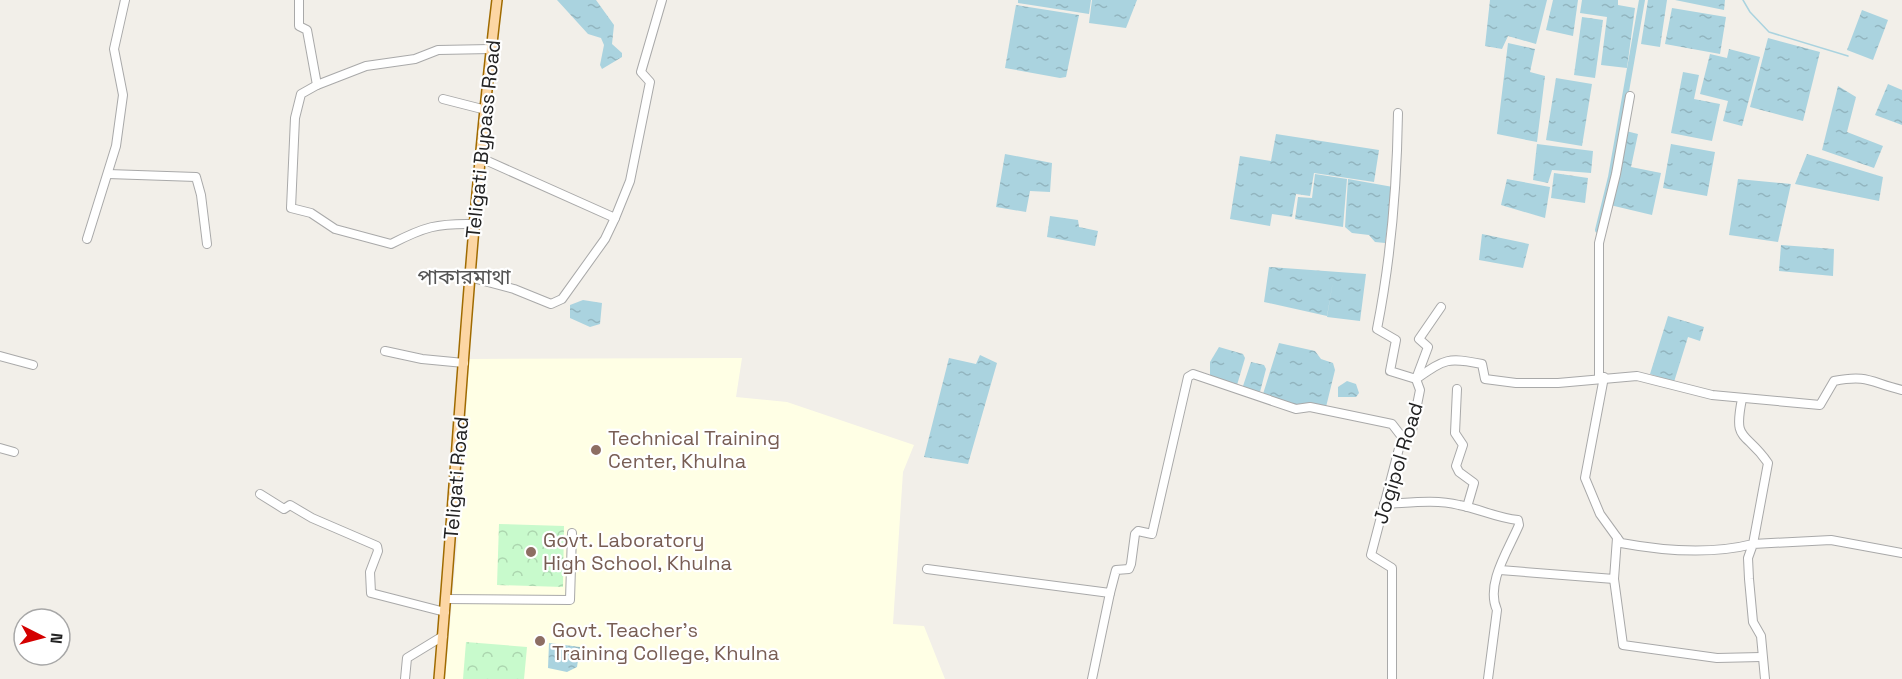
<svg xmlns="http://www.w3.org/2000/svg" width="1902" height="679" viewBox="0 0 1902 679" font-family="'Space Grotesk','Noto Sans Bengali',sans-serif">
  <defs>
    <pattern id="park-crowns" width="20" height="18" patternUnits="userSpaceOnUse" patternTransform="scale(1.5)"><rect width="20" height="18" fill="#c8facc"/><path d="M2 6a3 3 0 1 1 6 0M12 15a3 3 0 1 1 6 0" fill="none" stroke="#acd6af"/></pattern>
    <pattern id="water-ripples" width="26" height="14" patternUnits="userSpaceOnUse" patternTransform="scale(1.5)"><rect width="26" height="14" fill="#aad3df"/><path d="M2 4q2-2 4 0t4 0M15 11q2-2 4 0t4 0" fill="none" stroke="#92b5bf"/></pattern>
  </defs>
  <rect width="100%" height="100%" fill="#f2efe9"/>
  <!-- education -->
  <polygon fill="#ffffe5" points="742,358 736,397 787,402 914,445 903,472 893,624 924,626 945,679 445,679 461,503 469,359"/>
  <!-- park -->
  <g fill="url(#park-crowns)">
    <polygon points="499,524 564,526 563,587 497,585"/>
    <polygon points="466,642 527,647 524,679 463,679"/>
  </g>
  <!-- water -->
  <g fill="url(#water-ripples)">
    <polygon points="557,0 596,0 614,25 612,44 622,53 622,57 602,69 600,65 604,45 601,38 588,34"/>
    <polygon points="1018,0 1091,0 1089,14 1018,3"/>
    <polygon points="1092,0 1137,0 1126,28 1089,23"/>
    <polygon points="1490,0 1547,0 1536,44 1508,36 1502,49 1485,46"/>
    <polygon points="1553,0 1578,0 1573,36 1546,30"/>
    <polygon points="1582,0 1618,0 1618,5 1635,8 1627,68 1601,65 1607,17 1580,13"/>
    <polygon points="1648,0 1667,0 1660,47 1641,44"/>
    <polygon points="1675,0 1725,0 1724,10"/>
    <polygon points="1016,5 1079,15 1066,77 1060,78 1005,68"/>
    <polygon points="1672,8 1726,17 1720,54 1665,44"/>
    <polygon points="1862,10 1888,20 1873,60 1847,50"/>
    <polygon points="1582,17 1603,20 1595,78 1574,75"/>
    <polygon points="1768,38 1820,52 1803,121 1750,107"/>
    <polygon points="1508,43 1535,49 1530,72 1545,76 1537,142 1497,134"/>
    <polygon points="1729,49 1760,57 1742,126 1723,121 1728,101 1700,94 1710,54 1727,58"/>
    <polygon points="1683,72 1699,75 1694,99 1720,104 1712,141 1671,133"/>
    <polygon points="1556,78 1592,84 1582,146 1546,140"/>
    <polygon points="1888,84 1902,90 1902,125 1875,115"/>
    <polygon points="1838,86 1856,97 1847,132 1883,146 1874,168 1822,150"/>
    <polygon points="1626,131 1638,134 1631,167 1661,173 1652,215 1610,205"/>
    <polygon points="1276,134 1379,150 1374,182 1314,173 1310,196 1296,194 1292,217 1272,214 1270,226 1230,219 1240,156 1271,161"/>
    <polygon points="1537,144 1593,151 1591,173 1552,170 1548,183 1533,180"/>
    <polygon points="1671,144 1715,152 1707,196 1663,188"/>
    <polygon points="1005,154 1052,163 1050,192 1030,191 1026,212 996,207"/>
    <polygon points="1807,154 1883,177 1879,201 1795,184"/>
    <polygon points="1554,173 1588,178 1585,203 1551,198"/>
    <polygon points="1315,174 1347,179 1343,227 1295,219 1298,197 1312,198"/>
    <polygon points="1348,179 1393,187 1385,243 1375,242 1369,235 1352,233 1345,227"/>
    <polygon points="1507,179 1550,187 1545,218 1501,205"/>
    <polygon points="1738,179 1791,184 1778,242 1729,235"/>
    <polygon points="1050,216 1078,220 1079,227 1098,231 1095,246 1047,237"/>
    <polygon points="1482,234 1529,244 1523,268 1479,260"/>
    <polygon points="1781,245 1834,249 1833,276 1779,271"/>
    <polygon points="1269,267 1366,274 1360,321 1327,317 1333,281 1327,316 1264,302"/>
    <polygon points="583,300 602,303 600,324 590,327 570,318 570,305"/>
    <polygon points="1668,316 1704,327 1700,341 1688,337 1674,382 1650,374"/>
    <polygon points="1279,343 1315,351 1321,359 1333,363 1335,370 1326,407 1295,407 1263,394"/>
    <polygon points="1219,347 1243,354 1245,358 1237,385 1210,378 1210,362"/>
    <polygon points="980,355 997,363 968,464 924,457 949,358 976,364"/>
    <polygon points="1251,362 1264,365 1266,369 1260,392 1242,389"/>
    <polygon points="1347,381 1356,384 1359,393 1356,397 1338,397 1338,387"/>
    <polygon points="549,643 580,647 577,667 567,672 548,668"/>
  </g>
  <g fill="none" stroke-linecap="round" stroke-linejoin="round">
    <!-- stream -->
    <polyline stroke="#aad3df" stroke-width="1.5" points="1743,0 1750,12 1769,32 1848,56"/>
    <!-- canal -->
    <polyline stroke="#aad3df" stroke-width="6" points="1598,230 1611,177 1642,0"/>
    <!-- minor casing -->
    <g stroke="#a9a9a9" stroke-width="10">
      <g id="minor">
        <path d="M299 0V26L307 30 317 85 301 94 295 118 291 208 311 213 335 229 391 244C424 227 437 223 475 224"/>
        <polyline points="317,85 366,66 415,59 438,50 491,49"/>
        <polyline points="443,99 486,110"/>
        <path d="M1398 113C1397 185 1391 258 1377 329L1396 340 1390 371 1416 379 1428 347 1419 339 1441 307"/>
        <polyline points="483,159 615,218"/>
        <polyline points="108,174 196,177 201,195 207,244"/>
        <polyline points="87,239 116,146 123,95 114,49 125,0"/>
        <polyline points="469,277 514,289 551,304 562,299 605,239 615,218 630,181 650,82 641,72 662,0"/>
        <polyline points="385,351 422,359 464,363"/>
        <polyline points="0,356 33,365"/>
        <polyline points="1599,377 1599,243 1616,174 1630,96"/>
        <path d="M1604 377 1585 478 1600 514 1621 543C1664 551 1710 555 1753 544L1768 463C1745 430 1733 443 1742 399"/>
        <polyline points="1457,389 1455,433 1463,445 1456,466 1459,472 1474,483 1467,507"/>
        <polyline points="0,448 14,452"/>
        <polyline points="260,494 284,509 290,505 312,518 377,546 378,551 370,572 371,593 445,612"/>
        <path d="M1384 504C1409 503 1435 499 1459 505 1480 509 1497 518 1518 520L1519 525C1509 549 1485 584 1497 610L1488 679"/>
        <polyline points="927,569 1110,593 1116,570 1129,569 1131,564 1135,534 1138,531 1152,534 1188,377 1193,374 1296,409 1310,407 1392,424 1402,437"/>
        <polyline points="1500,570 1614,579 1617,538"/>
        <polyline points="1614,579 1623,645 1717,658 1761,657"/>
        <polyline points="446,599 570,600 572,533"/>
        <polyline points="405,679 407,658 443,636"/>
        <polyline points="1092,679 1110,593"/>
        <path d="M1392 679V568L1371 555 1402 437 1412 430 1420 390 1416 379C1445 359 1447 357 1482 364L1485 379 1516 383H1558L1637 376 1712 395 1820 405 1834 381C1869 374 1871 383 1902 390"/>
        <polyline points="1765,679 1761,636 1753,622 1749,579 1748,558 1753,544 1831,540 1902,553"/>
      </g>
    </g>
    <!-- major casing -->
    <g stroke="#a06b00" stroke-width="12">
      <path id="major" d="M439 679C458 453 470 225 497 0"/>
    </g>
    <!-- minor -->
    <use href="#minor" stroke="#fff" stroke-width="8"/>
    <!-- major -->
    <use href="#major" stroke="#fcd6a4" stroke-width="9"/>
  </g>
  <!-- markers -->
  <g fill="#8d6e63" stroke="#fff" stroke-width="2">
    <circle cx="596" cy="450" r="6"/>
    <circle cx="531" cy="552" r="6"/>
    <circle cx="540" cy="641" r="6"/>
  </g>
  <g text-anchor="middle" stroke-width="4.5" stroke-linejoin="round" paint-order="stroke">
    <!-- street labels -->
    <g font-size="20" fill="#222" stroke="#fff">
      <text transform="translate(483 139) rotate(-84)" y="7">Teligati Bypass Road</text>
      <text transform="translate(1398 463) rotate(-73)" y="7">Jogipol Road</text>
      <text transform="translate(456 478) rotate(-85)" y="7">Teligati Road</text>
    </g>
    <!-- education labels -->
    <g font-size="20" fill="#785e54" stroke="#fff" text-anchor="start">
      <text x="608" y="445">Technical Training<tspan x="608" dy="23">Center, Khulna</tspan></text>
      <text x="543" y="547">Govt. Laboratory<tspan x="543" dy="23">High School, Khulna</tspan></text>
      <text x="552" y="637">Govt. Teacher's<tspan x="552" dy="23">Training College, Khulna</tspan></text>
    </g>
    <!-- neighbourhood labels -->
    <g font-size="21" fill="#555" stroke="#fff">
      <text x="464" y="284">পাকারমাথা</text>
    </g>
  </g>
  <!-- north arrow -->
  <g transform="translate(42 637) rotate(96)"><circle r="28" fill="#ffffff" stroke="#a7a7a7" stroke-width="1.5"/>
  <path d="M0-4.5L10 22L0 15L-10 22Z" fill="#d40000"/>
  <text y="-9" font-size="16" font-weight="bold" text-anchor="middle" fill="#222222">N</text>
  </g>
</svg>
